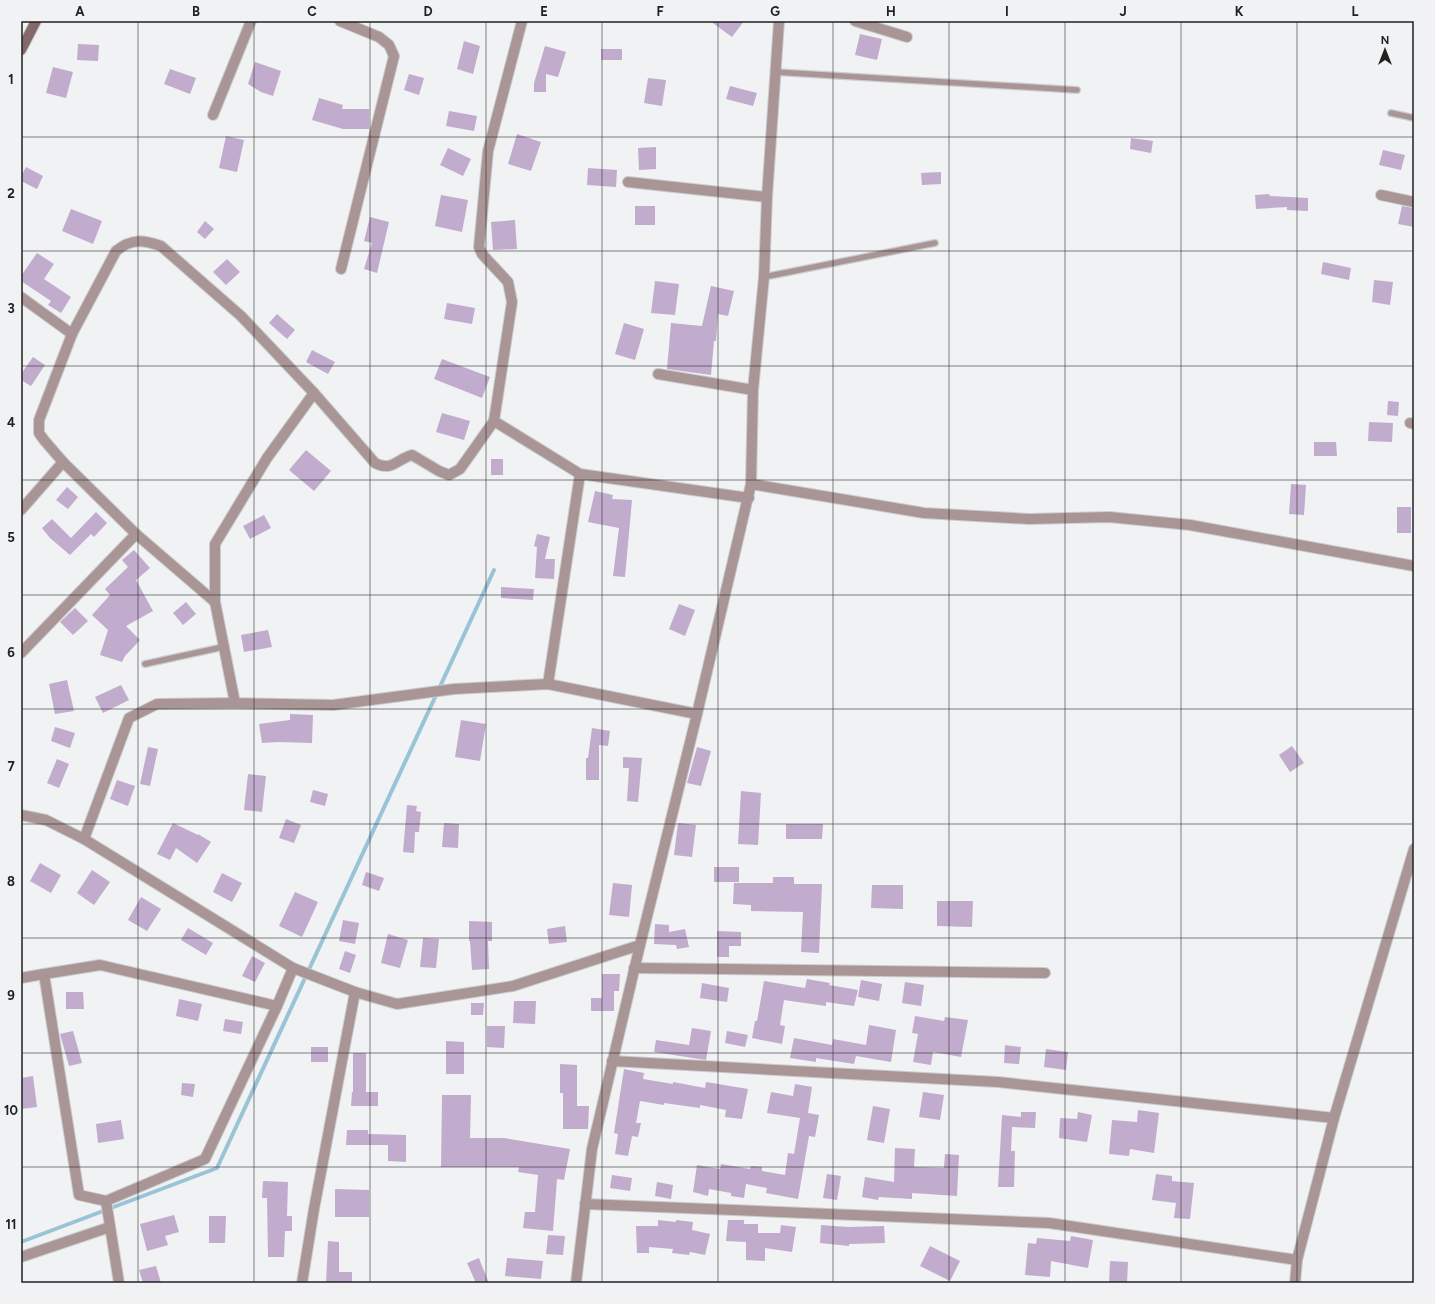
<svg xmlns="http://www.w3.org/2000/svg" width="1435" height="1304" viewBox="0 0 1435 1304" font-family="Figtree,sans-serif">
  <rect width="100%" height="100%" fill="#f0f2f3"/>
  <g fill="none" stroke-linecap="round" stroke-linejoin="round">
    <!-- stream -->
    <polyline stroke="#99c3d7" stroke-width="4" points="21,1242 217,1168 494,570"/>
  </g>
  <!-- building -->
  <g fill="#c1accd">
    <polygon points="710,21 744,21 732,37"/>
    <polygon points="860,34 882,39 877,60 855,55"/>
    <polygon points="464,41 480,46 473,74 457,69"/>
    <polygon points="78,44 99,45 98,61 77,60"/>
    <polygon points="545,46 566,52 558,77 546,74 546,92 534,92 534,83"/>
    <rect x="601" y="49" width="21" height="11"/>
    <polygon points="255,62 281,71 273,96 261,92 248,84"/>
    <polygon points="53,67 73,72 66,98 46,93"/>
    <polygon points="170,69 196,78 190,94 164,84"/>
    <polygon points="409,74 424,78 419,95 404,90"/>
    <polygon points="648,78 666,80 662,106 644,103"/>
    <polygon points="730,86 757,93 753,106 726,99"/>
    <polygon points="319,98 343,105 342,109 369,109 369,129 343,129 312,120"/>
    <polygon points="449,111 477,116 474,131 446,126"/>
    <polygon points="517,134 541,142 531,171 508,164"/>
    <polygon points="226,136 244,140 237,172 219,168"/>
    <polygon points="1131,138 1153,141 1151,153 1130,149"/>
    <polygon points="656,147 656,169 639,170 638,148"/>
    <polygon points="448,148 471,159 463,176 440,165"/>
    <polygon points="1383,150 1405,155 1401,170 1379,165"/>
    <polygon points="26,167 43,176 37,189 21,181 21,176"/>
    <polygon points="588,168 617,170 616,187 587,185"/>
    <polygon points="941,172 941,184 922,185 921,173"/>
    <polygon points="1269,194 1270,196 1308,198 1308,211 1287,210 1287,207 1256,209 1255,195"/>
    <polygon points="441,195 468,200 462,232 435,226"/>
    <rect x="635" y="206" width="20" height="19"/>
    <polygon points="1402,206 1414,208 1414,227 1398,224"/>
    <polygon points="71,209 102,221 93,244 62,231"/>
    <polygon points="370,217 389,222 377,273 364,269 372,243 364,241"/>
    <polygon points="515,220 517,249 493,250 491,222"/>
    <polygon points="205,221 214,229 205,239 197,232"/>
    <polygon points="37,253 54,264 44,279 71,297 61,313 48,305 51,301 21,281 21,276"/>
    <polygon points="227,259 240,272 226,285 213,272"/>
    <polygon points="1323,262 1351,268 1349,280 1321,274"/>
    <polygon points="1374,280 1393,282 1390,305 1372,302"/>
    <polygon points="655,281 679,284 675,315 651,313"/>
    <polygon points="711,286 734,291 728,316 718,314 716,341 714,341 711,375 667,369 671,323 702,326"/>
    <polygon points="447,303 475,308 472,324 444,319"/>
    <polygon points="277,314 295,330 287,339 269,323"/>
    <polygon points="624,323 644,329 635,360 615,354"/>
    <polygon points="312,350 335,362 328,374 306,362"/>
    <polygon points="33,357 45,365 31,386 21,380 21,374"/>
    <polygon points="442,359 490,377 482,398 434,379"/>
    <polygon points="1388,401 1399,402 1398,416 1387,415"/>
    <polygon points="442,413 470,421 464,440 436,432"/>
    <polygon points="1369,422 1393,423 1392,442 1368,441"/>
    <polygon points="1314,442 1336,442 1337,456 1314,456"/>
    <polygon points="306,450 331,471 314,491 289,470"/>
    <rect x="491" y="459" width="12" height="16"/>
    <polygon points="1291,484 1306,485 1304,515 1289,514"/>
    <polygon points="67,487 78,497 68,509 56,500"/>
    <polygon points="595,491 613,495 612,499 632,500 625,577 613,576 619,528 588,522"/>
    <rect x="1397" y="507" width="14" height="26"/>
    <polygon points="96,512 107,523 94,537 91,534 70,555 50,538 42,528 52,519 71,538"/>
    <polygon points="264,515 271,528 250,539 243,526"/>
    <polygon points="537,534 550,537 545,559 555,559 554,579 535,578 537,547 534,546"/>
    <polygon points="134,550 150,568 136,580 153,611 126,626 140,640 125,656 122,662 100,655 108,630 92,615 110,595 105,589 128,567 122,560"/>
    <polygon points="501,587 534,589 533,600 501,598"/>
    <polygon points="186,602 196,614 183,625 173,613"/>
    <polygon points="679,604 695,610 685,636 669,629"/>
    <polygon points="75,608 88,621 73,635 60,622"/>
    <polygon points="268,630 272,647 244,652 241,635"/>
    <polygon points="67,680 74,711 55,714 49,684"/>
    <polygon points="121,685 129,700 103,713 95,697"/>
    <polygon points="290,714 313,715 312,743 278,742 262,743 259,724 290,720"/>
    <polygon points="461,720 486,724 480,761 455,757"/>
    <polygon points="55,727 75,733 70,748 51,741"/>
    <polygon points="592,728 610,731 608,746 599,745 599,780 586,780 586,758 588,758"/>
    <polygon points="1292,746 1304,763 1290,772 1279,755"/>
    <polygon points="148,747 158,749 150,786 140,784"/>
    <polygon points="697,747 711,751 701,786 687,783"/>
    <polygon points="623,757 642,758 638,802 627,801 629,768 623,768"/>
    <polygon points="57,759 69,764 59,788 47,783"/>
    <polygon points="248,774 266,776 262,812 244,810"/>
    <polygon points="117,780 135,786 128,806 110,799"/>
    <polygon points="313,790 328,794 325,806 310,802"/>
    <polygon points="741,791 761,793 758,845 738,844"/>
    <polygon points="407,805 417,806 416,811 421,812 419,832 415,832 414,853 403,852"/>
    <polygon points="286,819 301,825 294,843 279,838"/>
    <polygon points="173,823 198,835 198,834 211,842 197,863 176,848 170,860 157,854"/>
    <polygon points="444,823 459,824 458,848 442,847"/>
    <polygon points="678,823 696,825 692,857 674,855"/>
    <polygon points="786,824 823,824 822,839 786,839"/>
    <polygon points="40,863 61,875 51,893 30,881"/>
    <rect x="714" y="867" width="25" height="15"/>
    <polygon points="92,870 110,882 94,905 77,893"/>
    <polygon points="366,872 384,878 379,891 362,885"/>
    <polygon points="222,873 242,883 232,902 213,892"/>
    <polygon points="773,877 794,877 794,884 822,884 819,953 801,952 803,912 751,911 751,905 733,904 734,883 773,883"/>
    <polygon points="613,883 632,885 629,917 609,915"/>
    <polygon points="872,885 903,885 903,909 871,908"/>
    <polygon points="295,892 318,902 302,937 279,926"/>
    <polygon points="141,897 161,909 147,931 128,920"/>
    <polygon points="937,901 973,901 972,927 937,926"/>
    <polygon points="343,920 359,923 355,944 339,941"/>
    <polygon points="469,921 492,922 492,941 488,941 489,969 472,970 470,941 469,941"/>
    <polygon points="655,924 669,925 669,932 685,929 689,947 677,949 676,945 654,944"/>
    <polygon points="565,926 567,942 549,944 547,929"/>
    <polygon points="188,928 213,943 206,955 181,940"/>
    <polygon points="717,931 741,932 741,946 729,946 729,957 717,957"/>
    <polygon points="388,934 408,940 400,968 381,963"/>
    <polygon points="423,938 439,939 436,968 420,967"/>
    <polygon points="345,951 356,955 350,973 339,969"/>
    <polygon points="252,956 265,963 255,982 242,976"/>
    <polygon points="602,974 620,974 619,991 614,991 614,1011 591,1011 591,998 602,998"/>
    <polygon points="807,979 830,983 829,985 858,990 854,1006 826,1002 826,1006 784,1000 780,1025 785,1026 782,1044 752,1038 755,1021 757,1021 764,981 805,988"/>
    <polygon points="861,980 882,984 879,1001 858,997"/>
    <polygon points="905,982 924,985 921,1006 902,1003"/>
    <polygon points="702,983 729,988 727,1002 700,998"/>
    <polygon points="66,992 83,992 84,1009 66,1009"/>
    <polygon points="179,999 202,1004 198,1021 176,1016"/>
    <polygon points="514,1001 536,1001 535,1024 513,1023"/>
    <polygon points="471,1003 484,1003 483,1015 471,1015"/>
    <polygon points="915,1016 944,1021 945,1017 968,1020 961,1057 933,1052 931,1065 913,1062 918,1034 912,1033"/>
    <polygon points="225,1019 243,1022 241,1034 223,1031"/>
    <polygon points="869,1025 896,1030 891,1062 856,1056 854,1064 816,1058 816,1062 790,1058 794,1038 832,1045 833,1039 866,1045"/>
    <polygon points="487,1026 505,1026 504,1048 487,1047"/>
    <polygon points="692,1028 711,1031 706,1060 654,1052 656,1040 689,1045"/>
    <polygon points="73,1031 82,1063 69,1066 60,1034"/>
    <polygon points="727,1031 748,1035 745,1047 725,1043"/>
    <polygon points="446,1041 464,1042 464,1074 446,1074"/>
    <polygon points="1005,1045 1021,1047 1019,1064 1004,1063"/>
    <rect x="311" y="1047" width="17" height="15"/>
    <polygon points="1046,1049 1068,1052 1066,1070 1044,1067"/>
    <polygon points="353,1053 366,1053 366,1092 378,1092 378,1106 351,1106 352,1092 353,1092"/>
    <polygon points="560,1064 577,1065 577,1106 589,1106 588,1129 563,1129 563,1093 560,1093"/>
    <polygon points="624,1069 644,1073 643,1079 673,1084 673,1082 705,1088 706,1082 748,1089 742,1119 725,1117 726,1110 700,1105 700,1108 664,1103 664,1105 640,1101 636,1123 641,1123 638,1137 632,1136 628,1156 615,1154 618,1134 614,1133"/>
    <polygon points="33,1076 37,1107 21,1109 21,1078"/>
    <polygon points="182,1083 195,1084 193,1097 181,1095"/>
    <polygon points="795,1084 812,1087 808,1113 819,1115 815,1137 809,1136 798,1199 766,1193 767,1188 746,1184 744,1198 731,1196 731,1193 709,1189 708,1196 693,1192 697,1165 720,1169 721,1164 750,1169 751,1166 762,1167 762,1171 785,1175 788,1153 794,1154 800,1118 767,1113 771,1092 793,1096"/>
    <polygon points="923,1092 944,1095 940,1120 919,1117"/>
    <polygon points="442,1095 471,1095 470,1138 504,1138 570,1149 564,1180 557,1179 553,1231 523,1228 525,1212 535,1212 538,1175 518,1172 519,1167 441,1167"/>
    <polygon points="873,1106 890,1109 884,1143 867,1140"/>
    <polygon points="1138,1110 1159,1113 1154,1153 1130,1149 1129,1156 1109,1154 1112,1120 1137,1122"/>
    <polygon points="1021,1112 1036,1112 1035,1128 1012,1127 1011,1151 1015,1151 1014,1187 998,1187 1002,1115 1021,1117"/>
    <polygon points="1078,1112 1092,1115 1087,1142 1059,1138 1060,1118 1077,1119"/>
    <polygon points="121,1120 124,1139 98,1143 96,1124"/>
    <polygon points="347,1130 368,1130 368,1134 406,1135 406,1162 388,1161 388,1145 346,1145"/>
    <polygon points="895,1148 915,1149 914,1167 944,1168 945,1154 959,1155 957,1196 912,1193 912,1199 879,1197 878,1200 862,1197 865,1177 894,1182"/>
    <polygon points="827,1174 841,1176 837,1200 823,1198"/>
    <polygon points="1156,1174 1172,1176 1172,1181 1194,1183 1190,1219 1174,1218 1176,1203 1152,1200"/>
    <polygon points="612,1175 632,1178 630,1191 610,1188"/>
    <polygon points="263,1181 288,1182 287,1216 292,1216 292,1231 285,1231 284,1257 268,1257 267,1198 262,1198"/>
    <polygon points="657,1182 673,1185 671,1199 655,1196"/>
    <polygon points="335,1189 369,1190 369,1217 335,1217"/>
    <polygon points="174,1215 179,1232 165,1236 168,1245 147,1251 140,1224"/>
    <polygon points="209,1216 226,1216 225,1243 209,1243"/>
    <polygon points="658,1220 676,1222 676,1220 693,1222 692,1230 710,1234 705,1255 690,1252 689,1255 672,1253 673,1249 649,1247 649,1253 637,1253 636,1226 658,1226"/>
    <polygon points="728,1220 744,1220 744,1224 758,1224 758,1233 780,1233 781,1225 796,1227 792,1252 765,1248 765,1261 746,1260 746,1242 726,1241"/>
    <polygon points="821,1225 848,1227 884,1226 885,1243 849,1244 849,1246 820,1243"/>
    <polygon points="548,1235 565,1236 563,1255 546,1254"/>
    <polygon points="1071,1236 1093,1240 1088,1268 1051,1261 1050,1277 1025,1275 1028,1243 1036,1244 1037,1238 1070,1241"/>
    <polygon points="328,1241 339,1242 339,1272 352,1272 352,1283 326,1283"/>
    <polygon points="930,1246 960,1261 950,1281 920,1266"/>
    <polygon points="479,1258 482,1266 489,1283 476,1283 467,1263"/>
    <polygon points="507,1258 543,1261 541,1279 505,1276"/>
    <polygon points="1110,1261 1128,1262 1127,1283 1109,1283"/>
    <polygon points="156,1266 161,1283 143,1283 139,1270"/>
  </g>
  <g fill="none" stroke-linecap="round" stroke-linejoin="round">
    <!-- lane casing -->
    <g stroke="#cbcccd" stroke-width="8">
      <g id="lane">
        <polyline points="775,72 1077,90"/>
        <polyline points="1391,113 1414,118"/>
        <polyline points="764,277 935,243"/>
        <polyline points="145,664 223,647"/>
      </g>
    </g>
    <!-- street casing -->
    <g stroke="#cbcccd" stroke-width="12">
      <g id="street">
        <polyline points="340,21 379,37 389,45 394,56 341,269"/>
        <polyline points="522,21 488,151 479,247 482,254 508,282 512,302 494,421 580,474 749,498"/>
        <polyline points="855,21 907,37"/>
        <polyline points="213,115 251,21"/>
        <polyline points="628,182 767,197"/>
        <polyline points="1381,195 1414,202"/>
        <path d="M21 297 72 334 116 251C132 238 143 240 161 246L241 316 314 393 375 463C392 472 397 459 412 455L439 471 449 475 460 469 494 421"/>
        <polyline points="72,334 39,420 39,433 44,440 63,462 136,534"/>
        <polyline points="658,374 753,390"/>
        <polyline points="314,393 267,458 215,544 215,602 235,703 333,705 454,689 548,684 697,714"/>
        <polyline points="1410,423 1414,424"/>
        <polyline points="751,484 924,513 1029,519 1109,517 1190,525 1414,566"/>
        <polyline points="21,510 63,462"/>
        <polyline points="21,653 136,534 215,602"/>
        <polyline points="548,684 580,474"/>
        <polyline points="21,815 46,820 84,839 293,968 355,992 397,1004 513,986 640,945 697,714 751,484 753,390 764,277 767,197 779,21"/>
        <polyline points="84,839 129,718 157,704 235,703"/>
        <polyline points="634,968 1045,973"/>
        <polyline points="21,978 44,974"/>
        <polyline points="612,1061 998,1082 1334,1118"/>
        <polyline points="106,1201 79,1195 44,974 100,965 277,1006"/>
        <polyline points="585,1204 1049,1223 1297,1260"/>
        <polyline points="21,1257 110,1227"/>
        <polyline points="119,1283 106,1201 205,1159 277,1006 293,968"/>
        <polyline points="302,1283 314,1209 355,992"/>
        <polyline points="576,1283 592,1149 640,945"/>
        <polyline points="1295,1283 1297,1260 1334,1118 1414,849"/>
      </g>
    </g>
    <!-- secondary casing -->
    <g stroke="#cbcccd" stroke-width="12">
      <polyline id="secondary" points="21,50 36,21"/>
    </g>
    <!-- lane -->
    <use href="#lane" stroke="#a99595" stroke-width="5.5"/>
    <!-- street -->
    <use href="#street" stroke="#a99595" stroke-width="10"/>
    <!-- secondary -->
    <use href="#secondary" stroke="#85696a" stroke-width="10"/>
  </g>
  <!-- grid -->
  <path fill="none" stroke="#212122" stroke-width="1" stroke-opacity="0.55" d="M138 21V1283M254 21V1283M370 21V1283M486 21V1283M602 21V1283M718 21V1283M833 21V1283M949 21V1283M1065 21V1283M1181 21V1283M1297 21V1283M21 137H1414M21 251H1414M21 366H1414M21 480H1414M21 595H1414M21 709H1414M21 824H1414M21 938H1414M21 1053H1414M21 1167H1414"/>
  <!-- border -->
  <rect width="1435" height="1304" fill="none" stroke="#f0f2f3" stroke-width="44"/>
  <!-- north arrow -->
  <g transform="translate(1385 50)" stroke="#f0f2f3" stroke-width="3" paint-order="stroke">
  <path d="M0-3L7 15L0 10L-7 15Z" fill="#212122"/>
  <text y="-6" font-size="11" font-weight="bold" text-anchor="middle" fill="#212122">N</text>
  </g>
  <rect x="22" y="22" width="1391" height="1260" fill="none" stroke="#212122" stroke-width="1.5"/>
  <g font-size="13" text-anchor="middle" font-weight="bold" fill="#212122">
    <text x="80" y="16">A</text>
    <text x="196" y="16">B</text>
    <text x="312" y="16">C</text>
    <text x="428" y="16">D</text>
    <text x="544" y="16">E</text>
    <text x="660" y="16">F</text>
    <text x="775" y="16">G</text>
    <text x="891" y="16">H</text>
    <text x="1007" y="16">I</text>
    <text x="1123" y="16">J</text>
    <text x="1239" y="16">K</text>
    <text x="1355" y="16">L</text>
    <text x="11" y="84">1</text>
    <text x="11" y="198">2</text>
    <text x="11" y="313">3</text>
    <text x="11" y="427">4</text>
    <text x="11" y="542">5</text>
    <text x="11" y="657">6</text>
    <text x="11" y="771">7</text>
    <text x="11" y="886">8</text>
    <text x="11" y="1000">9</text>
    <text x="11" y="1115">10</text>
    <text x="11" y="1229">11</text>
  </g>
</svg>
